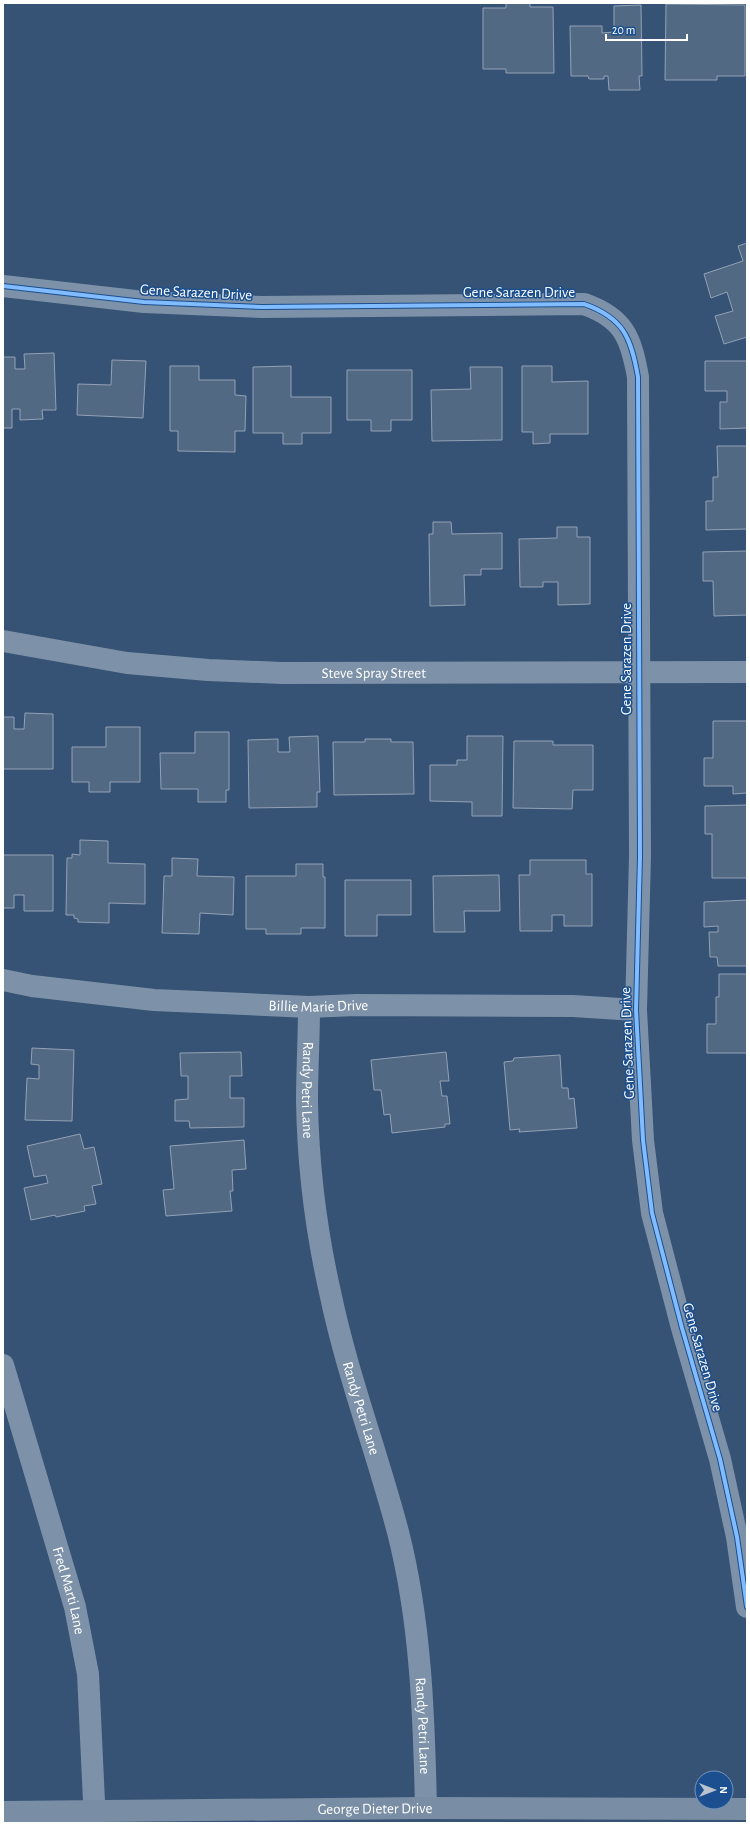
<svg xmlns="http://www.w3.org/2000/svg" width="750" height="1826" viewBox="0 0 750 1826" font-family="'Alegreya Sans',sans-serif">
  <rect width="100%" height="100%" fill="#365274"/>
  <!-- building -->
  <g fill="#526984" stroke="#92a2b6">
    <polygon points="506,3 530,3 530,7 553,7 554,73 506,73 506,69 483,69 483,8 506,8"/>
    <polygon points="666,4 745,5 745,76 717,76 717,80 665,80"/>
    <polygon points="641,5 642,76 639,76 640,90 609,90 608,76 604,76 604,79 589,79 588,76 571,76 570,26 602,26 602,33 614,32 614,6"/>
    <polygon points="747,243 747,337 724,344 715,316 733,311 727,292 711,298 704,274 743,261 738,246"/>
    <polygon points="54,353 56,410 42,410 43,419 20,420 20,409 12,409 12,428 3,428 3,357 15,357 15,369 25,369 24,354"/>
    <polygon points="112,360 146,361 143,418 77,415 78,384 111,385"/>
    <polygon points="705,361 747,361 747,428 720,429 720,402 727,402 727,391 705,391"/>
    <polygon points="170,366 199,366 199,380 235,380 235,395 246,396 245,431 235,431 235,452 178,451 178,431 170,431"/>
    <polygon points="291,366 291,397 331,397 331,433 302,433 302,444 283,444 283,433 253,433 253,367"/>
    <polygon points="522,366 552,366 552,382 588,381 588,434 550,434 550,443 533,444 533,432 522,432"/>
    <polygon points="470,367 502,367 502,440 432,441 431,390 471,389"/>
    <polygon points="347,370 412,370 412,420 391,420 391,431 371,431 371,420 347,420"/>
    <polygon points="717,446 747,446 747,529 706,530 706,501 713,501 713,477 718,477"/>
    <polygon points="433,522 451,522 452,534 502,533 502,569 481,569 481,575 464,575 465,605 430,606 429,534 433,534"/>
    <polygon points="557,527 577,527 577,537 590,537 590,604 558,605 558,582 543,582 543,587 520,587 519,539 557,538"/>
    <polygon points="747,551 747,615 714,616 713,581 703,581 703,552"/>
    <polygon points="25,713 53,714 53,769 3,769 3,717 14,717 14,729 24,729"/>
    <polygon points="713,721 747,721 747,793 733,794 733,786 704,786 704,758 713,758"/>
    <polygon points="106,727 140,727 140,782 110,782 110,792 89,792 89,782 72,782 72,747 106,747"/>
    <polygon points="195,732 229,732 229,790 226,790 226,802 198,802 198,789 161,789 160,753 195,753"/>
    <polygon points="318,736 320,792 317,792 317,807 249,808 248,740 278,739 278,752 290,752 289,737"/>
    <polygon points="467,736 503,736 502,816 472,816 472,802 430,801 430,765 457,765 457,760 467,760"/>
    <polygon points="365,739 391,739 391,742 413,742 414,794 334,795 333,742 365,742"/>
    <polygon points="514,741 553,741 553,745 593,745 593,790 573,790 572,809 513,808"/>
    <polygon points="747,805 747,878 712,878 712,834 705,834 705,806"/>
    <polygon points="80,840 108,841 108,863 145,864 145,904 109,903 109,923 78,922 78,919 74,918 74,915 66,915 67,858 72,858 72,854 80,855"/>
    <polygon points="3,855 53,855 53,911 24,911 24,895 14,895 14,908 3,908"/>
    <polygon points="172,858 198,859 197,876 234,877 233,915 200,913 199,934 162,933 164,876 172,876"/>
    <polygon points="530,860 586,860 586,874 592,874 592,926 564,926 564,915 552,915 552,931 520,931 519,875 530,875"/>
    <polygon points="296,864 323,864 323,877 325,877 325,928 301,928 301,934 266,934 266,929 246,929 246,876 296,876"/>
    <polygon points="499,875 500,911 464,911 465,932 434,932 433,876"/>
    <polygon points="345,880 411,880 411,915 377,915 377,936 345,936"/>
    <polygon points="747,900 747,966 718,966 717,957 710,957 709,932 718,932 718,926 704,927 704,902"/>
    <polygon points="719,974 747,974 747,1053 707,1053 707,1024 716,1024 716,997 719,997"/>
    <polygon points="32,1048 74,1050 72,1121 25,1120 27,1078 39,1079 39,1065 31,1064"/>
    <polygon points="241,1052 242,1076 230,1076 230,1098 244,1098 244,1127 190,1128 189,1121 175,1121 175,1100 188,1099 188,1076 181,1076 180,1053"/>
    <polygon points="446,1052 449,1081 440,1081 442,1096 447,1096 450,1124 445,1124 445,1127 392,1133 390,1114 384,1115 381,1090 374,1090 371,1060"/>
    <polygon points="560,1055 562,1088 568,1088 569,1099 574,1098 577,1128 519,1132 520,1129 510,1130 504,1062 513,1061 514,1058"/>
    <polygon points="80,1134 84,1149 94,1147 102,1184 92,1186 96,1204 84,1206 85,1211 56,1217 55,1215 31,1220 24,1188 48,1183 46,1175 34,1177 27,1146"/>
    <polygon points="244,1140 246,1169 232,1170 233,1191 230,1191 232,1211 166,1216 163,1190 174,1189 170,1146"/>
  </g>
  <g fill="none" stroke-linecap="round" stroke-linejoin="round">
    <!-- minor -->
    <g stroke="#7d92a8" stroke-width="22">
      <path d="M3 286 144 302 262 307 584 304C624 318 631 338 638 377L640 856 636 1010 643 1140 652 1213 682 1328 720 1459 737 1537 747 1607"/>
      <path id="s1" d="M3 641 127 663 208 670 282 673 747 672"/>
      <path id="s2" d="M3 980 32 986 154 1000 309 1007 356 1005 573 1006 636 1010"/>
      <path id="s3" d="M309 1007C309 1039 307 1070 307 1101 308 1165 316 1230 330 1292 347 1374 377 1452 398 1532 421 1622 424 1717 426 1808"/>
      <path id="s4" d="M3 1365 75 1607 88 1674 95 1823"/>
    </g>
    <!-- secondary -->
    <path stroke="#798da4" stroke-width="22" id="s5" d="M3 1812 426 1808 747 1809"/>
    <!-- cycleway casing -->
    <g stroke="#1b4f8f" stroke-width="6">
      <path id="cycleway" d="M3 286 144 302 262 307 584 304C624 318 631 338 638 377L640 856 636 1010 643 1140 652 1213 682 1328 720 1459 737 1537 747 1607"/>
    </g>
    <!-- cycleway -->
    <use href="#cycleway" stroke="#80bcff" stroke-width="4"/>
  </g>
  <g text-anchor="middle" stroke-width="3" stroke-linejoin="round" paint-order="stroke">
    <!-- street labels -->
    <g font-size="15" fill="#fff" stroke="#1b4f8f">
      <text transform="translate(196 292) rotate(3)" y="5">Gene Sarazen Drive</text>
      <text x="519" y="297">Gene Sarazen Drive</text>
      <text transform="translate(626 659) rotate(-90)" y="5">Gene Sarazen Drive</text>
      <text dy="5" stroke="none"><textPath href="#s1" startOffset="373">Steve Spray Street</textPath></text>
      <text dy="5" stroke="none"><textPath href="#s2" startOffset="317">Billie Marie Drive</textPath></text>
      <text transform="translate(627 1043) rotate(-92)" y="5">Gene Sarazen Drive</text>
      <text dy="5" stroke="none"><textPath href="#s3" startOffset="83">Randy Petri Lane</textPath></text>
      <text transform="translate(703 1357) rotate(74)" y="5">Gene Sarazen Drive</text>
      <text dy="5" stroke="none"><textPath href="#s3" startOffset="407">Randy Petri Lane</textPath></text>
      <text dy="5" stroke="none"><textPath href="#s4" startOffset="235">Fred Marti Lane</textPath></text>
      <text dy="5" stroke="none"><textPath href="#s3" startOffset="732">Randy Petri Lane</textPath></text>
      <text dy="5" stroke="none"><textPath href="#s5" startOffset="372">George Dieter Drive</textPath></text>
    </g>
  </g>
  <!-- border -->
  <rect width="750" height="1826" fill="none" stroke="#ffffff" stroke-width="8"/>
  <!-- north arrow -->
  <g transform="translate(714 1790) rotate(90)"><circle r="19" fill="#1b4f8f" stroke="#7695bc"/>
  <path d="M0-3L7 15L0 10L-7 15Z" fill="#b9c2ce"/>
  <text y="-6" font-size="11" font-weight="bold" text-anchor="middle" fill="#ffffff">N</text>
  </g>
  <!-- scale -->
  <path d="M606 34v6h81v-6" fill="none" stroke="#ffffff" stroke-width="2"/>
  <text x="612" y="34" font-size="12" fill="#ffffff" stroke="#1b4f8f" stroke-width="3" paint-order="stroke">20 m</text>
</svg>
